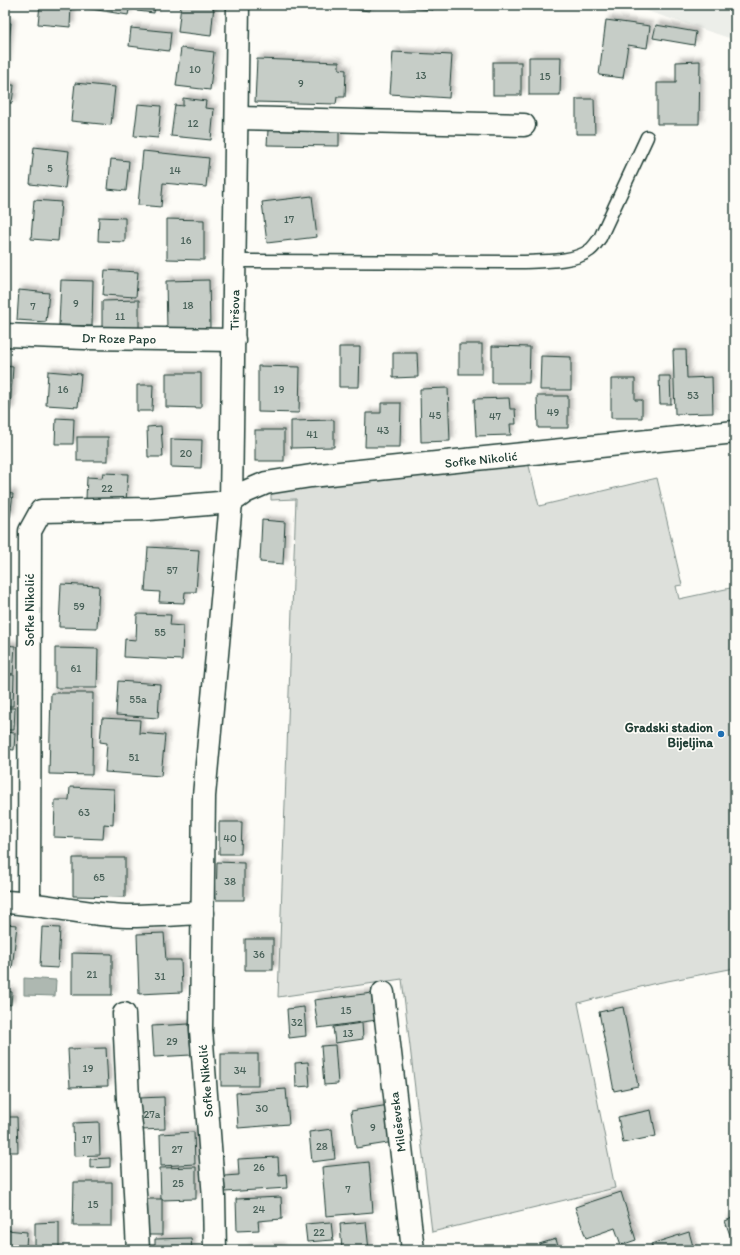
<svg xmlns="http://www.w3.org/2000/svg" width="740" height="1255" viewBox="0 0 740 1255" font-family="Itim,sans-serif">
  <defs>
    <filter id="shadow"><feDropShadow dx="3.5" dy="-3.5" stdDeviation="2" flood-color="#0004"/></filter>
  </defs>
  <rect width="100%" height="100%" fill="#fdfcf7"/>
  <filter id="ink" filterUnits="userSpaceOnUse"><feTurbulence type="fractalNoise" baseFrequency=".025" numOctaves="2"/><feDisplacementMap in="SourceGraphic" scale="8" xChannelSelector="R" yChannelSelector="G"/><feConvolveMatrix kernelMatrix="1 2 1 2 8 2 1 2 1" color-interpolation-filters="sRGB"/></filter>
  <g filter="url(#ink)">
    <!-- built -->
    <polygon fill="#eceee9" points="629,5 735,5 735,40"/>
    <!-- green -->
    <polygon fill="#dde0db" stroke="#7e8e88" points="527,458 539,506 657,478 682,585 676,586 679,599 735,587 735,968 652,984 578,1003 615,1188 432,1232 402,979 278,997 296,499 271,500 271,487"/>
    <!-- water -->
    <polygon fill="#aeb8b1" stroke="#75877f" points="24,978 56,980 55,996 24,995"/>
    <!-- building -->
    <g fill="#c6cdc7" stroke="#1f3d34" filter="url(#shadow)">
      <polygon points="40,5 71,5 70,27 38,24"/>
      <polygon points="86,5 130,5 128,15 85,8"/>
      <polygon points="138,5 155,5 154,13 137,11"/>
      <polygon points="181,5 214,5 211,36 178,32"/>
      <polygon points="343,5 370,5 370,11 343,8"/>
      <polygon points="381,5 433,5 433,10"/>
      <polygon points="606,20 650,26 647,48 628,45 623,78 599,75"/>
      <polygon points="5,22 11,23 6,65 5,65"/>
      <polygon points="656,25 696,32 694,45 653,38"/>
      <polygon points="131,28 171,32 169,51 129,46"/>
      <polygon points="181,48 214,52 210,90 176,86"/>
      <polygon points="393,52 452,55 449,98 390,94"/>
      <polygon points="529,57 561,57 560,95 529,95"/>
      <polygon points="257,59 339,62 339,69 346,70 345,97 337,97 336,104 255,102"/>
      <polygon points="700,61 699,124 657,124 657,83 676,83 676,62"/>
      <rect x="493" y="62" width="28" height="33"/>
      <polygon points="75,83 115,87 111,125 71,121"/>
      <polygon points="5,85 14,85 12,103 5,103"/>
      <polygon points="183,98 206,101 205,108 214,109 211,140 171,136 175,105 183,106"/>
      <polygon points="576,99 594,99 595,134 576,134"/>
      <polygon points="138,104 161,106 158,138 134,136"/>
      <polygon points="268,130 339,132 339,146 267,145"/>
      <polygon points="34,147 69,151 65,188 30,184"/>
      <polygon points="143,151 209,158 206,187 163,183 161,207 138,205"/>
      <polygon points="111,159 129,161 126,191 108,189"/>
      <polygon points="312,196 317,237 267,243 262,202"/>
      <polygon points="34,200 61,202 58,241 31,239"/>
      <polygon points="99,217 125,218 125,242 98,241"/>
      <polygon points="167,219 204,220 204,260 167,259"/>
      <polygon points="105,270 138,272 136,297 103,295"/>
      <polygon points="61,280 93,281 92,326 59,325"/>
      <polygon points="209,280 210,328 167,329 166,281"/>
      <polygon points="19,290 49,293 46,322 17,320"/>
      <polygon points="139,300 139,332 102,332 102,301"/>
      <rect x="459" y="344" width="23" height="30"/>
      <polygon points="492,346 530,347 529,383 492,383"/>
      <polygon points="339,347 360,347 359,387 339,387"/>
      <polygon points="673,350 686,350 687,378 712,377 713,413 675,414"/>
      <polygon points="393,353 417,353 418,377 393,378"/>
      <polygon points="541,356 571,357 571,390 540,390"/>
      <polygon points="5,366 13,367 10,411 5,411"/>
      <polygon points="258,366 300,367 299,413 258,412"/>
      <polygon points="48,371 81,374 78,407 46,405"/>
      <polygon points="166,373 201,373 201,408 166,407"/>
      <polygon points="659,376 670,376 671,404 660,404"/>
      <polygon points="611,379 635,379 635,400 642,400 642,418 611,418"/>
      <polygon points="137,385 153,385 152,411 137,411"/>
      <polygon points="448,388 450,441 421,442 420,389"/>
      <polygon points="537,396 568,396 568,428 538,428"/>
      <polygon points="509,398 510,409 515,409 516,424 510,424 511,435 476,436 474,399"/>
      <polygon points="381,403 401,403 400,447 365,447 366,413 381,413"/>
      <polygon points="56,418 74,419 73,444 55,444"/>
      <polygon points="334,420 334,447 291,448 291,421"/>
      <polygon points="161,426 163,457 148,457 147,427"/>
      <rect x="255" y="430" width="29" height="31"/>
      <rect x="77" y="437" width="31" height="24"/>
      <polygon points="171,439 202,440 201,468 171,467"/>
      <polygon points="103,473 128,474 126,501 86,499 87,477 102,478"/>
      <polygon points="5,493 13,494 10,517 5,516"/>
      <polygon points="262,520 285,522 283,564 260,562"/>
      <polygon points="148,547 199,550 196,592 185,592 184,603 159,602 160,592 145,591"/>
      <polygon points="61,584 99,586 97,628 59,627"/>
      <polygon points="137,614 171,615 170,625 183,626 182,660 124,657 125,639 136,640"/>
      <polygon points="5,645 15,646 13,674 5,673"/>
      <polygon points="55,648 98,649 97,688 55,688"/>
      <polygon points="5,675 14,675 13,706 5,706"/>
      <polygon points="118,681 160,684 158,718 116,715"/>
      <polygon points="51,693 93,693 92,775 49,774"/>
      <polygon points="5,708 15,708 14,730 5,730"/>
      <polygon points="102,718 140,720 139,733 165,735 161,776 105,772 107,743 100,742"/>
      <polygon points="5,732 15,733 14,750 5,749"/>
      <polygon points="70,787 114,789 113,825 104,824 103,839 54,837 55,800 69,800"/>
      <polygon points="219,822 242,822 241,854 219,854"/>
      <polygon points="73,858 125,858 125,897 73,896"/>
      <polygon points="217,862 244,863 244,900 216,900"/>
      <polygon points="5,924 17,925 12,969 5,968"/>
      <polygon points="42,927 60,928 58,968 40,967"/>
      <polygon points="164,933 166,960 181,960 182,992 139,994 137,934"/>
      <rect x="245" y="939" width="28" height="31"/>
      <polygon points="72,953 112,954 112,995 72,995"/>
      <polygon points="5,991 12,992 11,1005 5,1004"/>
      <polygon points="373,993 377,1020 318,1028 314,1000"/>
      <polygon points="304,1007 306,1036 289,1038 287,1009"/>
      <polygon points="623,1007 638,1086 614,1091 599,1012"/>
      <polygon points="362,1023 363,1039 335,1043 333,1027"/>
      <polygon points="189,1024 191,1055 154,1057 152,1026"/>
      <polygon points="335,1045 338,1084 324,1085 321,1046"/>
      <polygon points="106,1048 108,1086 70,1087 68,1049"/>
      <rect x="221" y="1054" width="37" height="32"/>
      <polygon points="308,1062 310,1086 296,1087 295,1063"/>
      <polygon points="286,1089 289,1124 238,1128 236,1093"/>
      <polygon points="164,1097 165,1129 141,1130 139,1098"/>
      <polygon points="389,1105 394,1142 356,1148 351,1111"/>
      <polygon points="651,1110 656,1136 623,1143 618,1117"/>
      <polygon points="5,1117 17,1117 18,1152 5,1152"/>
      <polygon points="99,1122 100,1155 74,1156 73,1123"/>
      <polygon points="332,1129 335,1159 312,1162 309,1132"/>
      <polygon points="194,1132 195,1164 161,1166 160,1134"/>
      <polygon points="278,1157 279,1175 286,1174 287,1188 225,1192 224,1176 239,1175 238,1159"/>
      <polygon points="110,1158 110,1167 90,1168 90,1159"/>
      <polygon points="369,1162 373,1212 326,1216 322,1167"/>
      <polygon points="196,1167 196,1199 161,1200 160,1168"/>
      <polygon points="74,1182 112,1182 112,1226 73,1226"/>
      <polygon points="621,1192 636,1240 621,1245 615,1228 586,1238 575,1207"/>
      <polygon points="281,1197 282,1219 258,1221 259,1230 237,1231 236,1199"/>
      <rect x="144" y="1199" width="18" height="36"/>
      <polygon points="735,1217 735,1249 725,1221"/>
      <polygon points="59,1222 59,1250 35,1250 35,1223"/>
      <polygon points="331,1222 333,1240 307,1242 305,1224"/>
      <polygon points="366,1222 369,1250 342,1250 340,1224"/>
      <polygon points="7,1230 27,1232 26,1247 32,1247 32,1250 6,1250"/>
      <polygon points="689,1232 694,1250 653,1250 651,1244"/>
      <polygon points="191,1238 192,1250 155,1250 155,1239"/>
      <polygon points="556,1239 559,1250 541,1250 539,1244"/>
      <polygon points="281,1247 281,1250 246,1250 246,1248"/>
    </g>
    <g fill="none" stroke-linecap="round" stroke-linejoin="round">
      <!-- lane casing -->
      <g stroke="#1f3d34" stroke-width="15">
        <path id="lane" d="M235 261 520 262C540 261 574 263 590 250 594 247 597 242 600 238L647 137"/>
      </g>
      <!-- street casing -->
      <g stroke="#1f3d34" stroke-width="25">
        <g id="street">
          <polyline points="237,118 524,125"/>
          <polyline points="5,335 85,338 234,340"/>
          <path d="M5 902C46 904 86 915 127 916 152 916 178 914 203 913"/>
          <polyline points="29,903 30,531 41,511 149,509 231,502 245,492 266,483 311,476 735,432"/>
          <polyline points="383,993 413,1250"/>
          <polyline points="124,1014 128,1099 132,1135 138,1250"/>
          <polyline points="215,1250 214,1198 201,1030 204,796 231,502 238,5"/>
        </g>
      </g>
      <!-- lane -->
      <use href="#lane" stroke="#fdfcf7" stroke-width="12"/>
      <!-- street -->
      <use href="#street" stroke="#fdfcf7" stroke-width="22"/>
    </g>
  </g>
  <!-- markers -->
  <circle fill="#1f6fb2" stroke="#fdfcf7" stroke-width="1.5" cx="721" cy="734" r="4"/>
  <g text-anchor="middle" stroke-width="3.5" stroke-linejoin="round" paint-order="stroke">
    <!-- number labels -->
    <g font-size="11" fill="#496159">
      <text x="195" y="73">10</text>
      <text x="421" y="79">13</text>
      <text x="545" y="80">15</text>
      <text x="301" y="87">9</text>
      <text x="193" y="127">12</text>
      <text x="50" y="172">5</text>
      <text x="175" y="174">14</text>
      <text x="289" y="223">17</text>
      <text x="186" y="244">16</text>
      <text x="76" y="307">9</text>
      <text x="188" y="309">18</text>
      <text x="33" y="310">7</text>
      <text x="120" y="320">11</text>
      <text x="63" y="393">16</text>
      <text x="279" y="393">19</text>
      <text x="693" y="399">53</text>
      <text x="553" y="416">49</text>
      <text x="435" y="419">45</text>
      <text x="495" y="420">47</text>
      <text x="383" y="434">43</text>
      <text x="312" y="438">41</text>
      <text x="186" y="457">20</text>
      <text x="107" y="492">22</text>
      <text x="172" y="574">57</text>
      <text x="79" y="610">59</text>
      <text x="160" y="636">55</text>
      <text x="76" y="672">61</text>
      <text x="138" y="703">55a</text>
      <text x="134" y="761">51</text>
      <text x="84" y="816">63</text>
      <text x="230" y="842">40</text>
      <text x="99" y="881">65</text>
      <text x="230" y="885">38</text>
      <text x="259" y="958">36</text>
      <text x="92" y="978">21</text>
      <text x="160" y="980">31</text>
      <text x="346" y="1014">15</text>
      <text x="297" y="1026">32</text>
      <text x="348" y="1037">13</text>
      <text x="172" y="1045">29</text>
      <text x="88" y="1072">19</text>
      <text x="240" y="1074">34</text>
      <text x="262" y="1112">30</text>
      <text x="152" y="1118">27a</text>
      <text x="373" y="1131">9</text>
      <text x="87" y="1143">17</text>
      <text x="322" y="1150">28</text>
      <text x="177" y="1153">27</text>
      <text x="259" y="1171">26</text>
      <text x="178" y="1187">25</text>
      <text x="348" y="1193">7</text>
      <text x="93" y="1208">15</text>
      <text x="259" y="1213">24</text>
      <text x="319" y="1236">22</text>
    </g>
    <!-- street labels -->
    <g font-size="13" fill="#1f3d34" stroke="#fdfcf7">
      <text transform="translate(234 310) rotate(-89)" y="5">Tiršova</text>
      <text transform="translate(119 338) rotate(1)" y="5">Dr Roze Papo</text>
      <text transform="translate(481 459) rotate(-6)" y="5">Sofke Nikolić</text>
      <text transform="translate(29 610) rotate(-90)" y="5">Sofke Nikolić</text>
      <text transform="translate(205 1081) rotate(-95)" y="5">Sofke Nikolić</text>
      <text transform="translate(397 1122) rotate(-97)" y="5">Mileševska</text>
    </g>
    <!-- poi labels -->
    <g font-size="13" font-weight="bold" fill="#1f3d34" stroke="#fdfcf7" text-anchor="end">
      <text x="713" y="732">Gradski stadion<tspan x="713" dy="15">Bijeljina</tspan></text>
    </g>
  </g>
  <!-- margin -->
  <rect width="740" height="1255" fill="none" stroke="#fdfcf7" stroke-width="20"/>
  <rect x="10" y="10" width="720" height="1235" fill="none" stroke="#1f3d34" stroke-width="1.5" filter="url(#ink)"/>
</svg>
